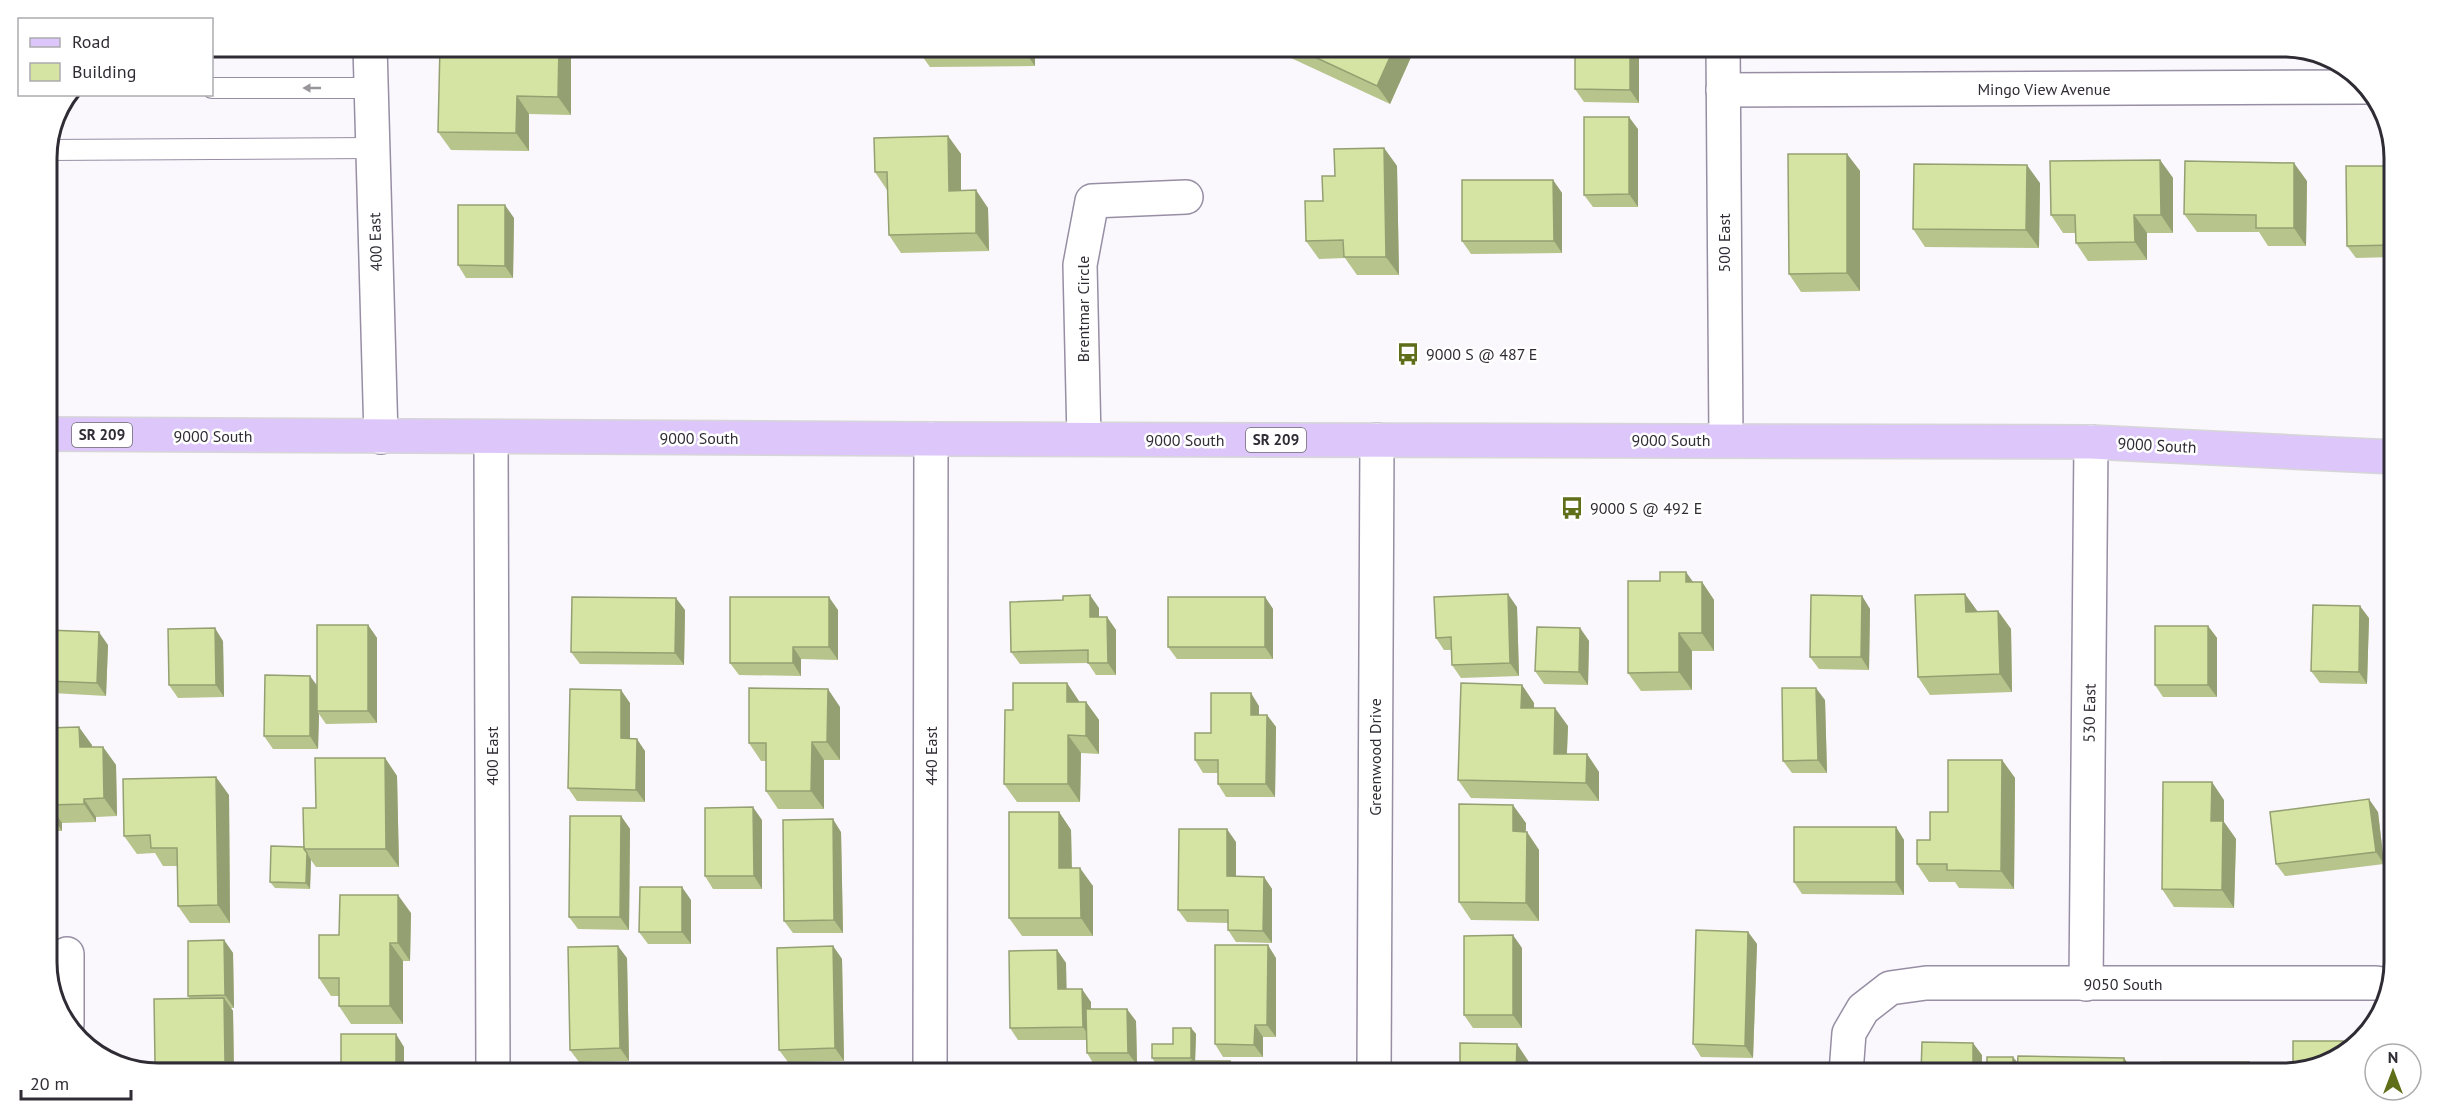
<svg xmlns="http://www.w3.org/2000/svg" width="2441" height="1120" viewBox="0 0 2441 1120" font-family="'PT Sans',sans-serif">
  <rect width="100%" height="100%" fill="#faf8fd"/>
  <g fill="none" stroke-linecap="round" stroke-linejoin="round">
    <!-- lane casing -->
    <g stroke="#978ea4" stroke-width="22">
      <g id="lane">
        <polyline points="212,88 371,88"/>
        <polyline points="47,150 372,148"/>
      </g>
    </g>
    <!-- street casing -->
    <g stroke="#978ea4" stroke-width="36">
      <g id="street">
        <polyline points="370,46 381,437"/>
        <polyline points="1723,46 1726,440"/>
        <polyline points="1723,90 2365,87"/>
        <polyline points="491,438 493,1073"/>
        <polyline points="1084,439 1080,265 1092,201 1186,197"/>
        <polyline points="67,954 67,1024"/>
        <polyline points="2086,984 2091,442"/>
        <polyline points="930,1073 931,439"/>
        <polyline points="1374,1073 1377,440"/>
        <polyline points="1846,1073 1849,1033 1863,1009 1890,988 1926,983 2376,983 2390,985"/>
      </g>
    </g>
    <!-- primary casing -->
    <g stroke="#d6d5d7" stroke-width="36">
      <polyline id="primary" points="47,434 931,439 2091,442 2394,457"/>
    </g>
    <!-- lane -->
    <use href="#lane" stroke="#fff" stroke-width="20"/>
    <!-- street -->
    <use href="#street" stroke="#fff" stroke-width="33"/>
    <!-- primary -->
    <use href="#primary" stroke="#ddc7fa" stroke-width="33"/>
  </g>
  <!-- wall -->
  <g fill="#b7c48c">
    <polygon points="440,46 565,46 571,56 571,115 529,114 529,151 451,150 438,132"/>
    <polygon points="1035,46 1035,66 930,67 917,49"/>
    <polygon points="1104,46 1201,46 1201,50 1108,52"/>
    <polygon points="1265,46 1416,46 1390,104"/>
    <polygon points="1575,46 1639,46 1639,103 1584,102 1575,89"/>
    <polygon points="1638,129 1638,207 1593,207 1584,195"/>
    <polygon points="948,136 961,154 961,190 988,208 989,251 901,253 889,235 887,190 875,172"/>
    <polygon points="1384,148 1397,166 1399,275 1357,275 1345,258 1319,259 1306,241 1323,201 1335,176"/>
    <polygon points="1847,154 1860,171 1860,291 1801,292 1789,274"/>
    <polygon points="2160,160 2173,178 2173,233 2147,233 2147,260 2088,261 2076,243 2076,233 2063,233 2051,215"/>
    <polygon points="2394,166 2394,257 2356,258 2347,246"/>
    <polygon points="1553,180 1562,193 1562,253 1471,254 1462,241"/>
    <polygon points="2307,181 2306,246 2268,246 2259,232 2197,232 2184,214"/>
    <polygon points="2040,183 2039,248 1925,247 1913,229"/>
    <polygon points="514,218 513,278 466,278 458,265"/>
    <polygon points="1694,582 1702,582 1714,600 1714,651 1692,651 1692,690 1641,691 1628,673"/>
    <polygon points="1965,594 1977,612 1998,611 2011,629 2012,692 1930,695 1918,677"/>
    <polygon points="1862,596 1870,609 1869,670 1819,669 1810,657"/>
    <polygon points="1265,597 1273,609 1273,659 1177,659 1168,647"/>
    <polygon points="1517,607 1519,676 1461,678 1452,665 1452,650 1444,650 1436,638"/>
    <polygon points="1099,608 1099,617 1107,617 1116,630 1116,675 1096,675 1088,663 1020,664 1011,652"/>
    <polygon points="685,610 684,665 580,664 571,652"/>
    <polygon points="838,610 838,660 801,659 801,676 739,675 730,663"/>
    <polygon points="2369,618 2367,684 2320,683 2311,671"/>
    <polygon points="368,625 377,638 377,723 326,724 319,714 318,749 273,749 264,736 317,686"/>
    <polygon points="2208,626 2217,638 2217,697 2163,697 2155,685"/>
    <polygon points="1580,628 1589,641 1588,685 1544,684 1535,671"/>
    <polygon points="47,630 108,645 106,696 52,693 47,686"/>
    <polygon points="223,641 224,697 178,698 169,685"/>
    <polygon points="1067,683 1079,702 1086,702 1099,720 1099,754 1081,753 1080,802 1017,802 1004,784 1013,710"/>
    <polygon points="1522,685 1534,703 1534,708 1568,726 1567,754 1587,754 1599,772 1599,801 1471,798 1458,780"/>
    <polygon points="1825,700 1827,773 1792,773 1783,761"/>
    <polygon points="630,703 630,739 645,751 645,802 577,801 568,788"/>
    <polygon points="1259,706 1259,715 1267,715 1276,727 1275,797 1226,797 1218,784 1218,773 1203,773 1195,760 1211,733"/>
    <polygon points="840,707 840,760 824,760 824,809 778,809 766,791 766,761 761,761 749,743"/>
    <polygon points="47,728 92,745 92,747 103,747 116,765 117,816 96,817 96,822 62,823 62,831 47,831"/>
    <polygon points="385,758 397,776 399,867 316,867 311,860 310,889 275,888 270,882 304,847 316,808"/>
    <polygon points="2002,760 2015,778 2014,889 1959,888 1955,882 1929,882 1917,864 1930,840 1948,812"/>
    <polygon points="229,795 230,923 190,923 178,906 177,866 163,866 155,853 137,854 124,836"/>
    <polygon points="2224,800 2224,822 2236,839 2234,908 2174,907 2162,889"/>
    <polygon points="1059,812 1071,830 1072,868 1093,886 1093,936 1022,936 1009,918"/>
    <polygon points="2378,812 2384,864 2285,876 2276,864"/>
    <polygon points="621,816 630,829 629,930 578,929 569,917"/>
    <polygon points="762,820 762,889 713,889 705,876"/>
    <polygon points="1526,823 1526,832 1527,832 1539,850 1539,921 1471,920 1459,902"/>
    <polygon points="1896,827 1904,840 1904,895 1802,894 1794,882"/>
    <polygon points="841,832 843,933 793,933 784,921"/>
    <polygon points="1236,842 1236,876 1264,877 1272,889 1272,943 1236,942 1228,930 1228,923 1187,922 1178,910"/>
    <polygon points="691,900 691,944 648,944 639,932"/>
    <polygon points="411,913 410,961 403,961 403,1024 351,1024 339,1006 339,996 331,996 319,978 339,935"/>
    <polygon points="1748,932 1757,944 1753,1058 1701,1057 1693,1044"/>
    <polygon points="224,940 233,953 234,1008 231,1008 233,1011 234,1074 162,1074 155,1062 190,999 188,996"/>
    <polygon points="833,946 842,959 844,1061 788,1062 779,1050"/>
    <polygon points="1522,948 1522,1028 1473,1028 1464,1015"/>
    <polygon points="1057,950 1066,963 1066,989 1091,1002 1091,1009 1136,1021 1137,1065 1095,1066 1087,1053 1087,1040 1018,1040 1010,1028"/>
    <polygon points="627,958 629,1061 579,1062 570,1050"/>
    <polygon points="1276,958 1276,1037 1263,1037 1263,1057 1223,1057 1215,1044"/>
    <polygon points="1191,1028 1196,1034 1195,1061 1230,1061 1238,1073 1191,1073 1191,1064 1156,1064 1152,1058 1173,1044"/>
  </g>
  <!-- shaded-wall -->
  <g fill="#95a072">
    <polygon points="559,46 565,46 571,56 571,115 558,97"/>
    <polygon points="1022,46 1035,46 1035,66 1022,48"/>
    <polygon points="1395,46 1416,46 1390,104 1377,86"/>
    <polygon points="1630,46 1639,46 1639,103 1630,90"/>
    <polygon points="517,96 529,114 529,151 516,133"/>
    <polygon points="1629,117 1638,129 1638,207 1629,194"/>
    <polygon points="948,136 961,154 961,209 949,191"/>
    <polygon points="1384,148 1397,166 1399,275 1386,257"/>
    <polygon points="1847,154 1860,171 1860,291 1847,273"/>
    <polygon points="2160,160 2173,178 2173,233 2161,215"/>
    <polygon points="2294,163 2307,181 2306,246 2294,228"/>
    <polygon points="2027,165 2040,183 2039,248 2026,230"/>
    <polygon points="1553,180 1562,193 1562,253 1554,241"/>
    <polygon points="976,190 988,208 989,251 976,233"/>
    <polygon points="505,205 514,218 513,278 505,266"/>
    <polygon points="2134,215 2147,233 2147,260 2135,242"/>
    <polygon points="1686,572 1699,590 1686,582"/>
    <polygon points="1702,582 1714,600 1714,651 1702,633"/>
    <polygon points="1508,594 1517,607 1519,676 1510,663"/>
    <polygon points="1965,594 1978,612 1966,612"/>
    <polygon points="1090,595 1099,608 1099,630 1090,617"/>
    <polygon points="1862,596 1870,609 1869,670 1861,657"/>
    <polygon points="829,597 838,610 838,660 829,647"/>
    <polygon points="1265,597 1273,609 1273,659 1265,647"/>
    <polygon points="676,598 685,610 684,665 675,653"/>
    <polygon points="2360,606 2369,618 2367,684 2359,672"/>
    <polygon points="1998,611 2011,629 2012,692 2000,674"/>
    <polygon points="1107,617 1116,630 1116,675 1108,663"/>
    <polygon points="368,625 377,638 377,723 368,711"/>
    <polygon points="2208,626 2217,638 2217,697 2208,685"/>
    <polygon points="215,628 223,641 224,697 216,685"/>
    <polygon points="1580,628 1589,641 1588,685 1579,672"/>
    <polygon points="99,632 108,645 106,696 97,683"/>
    <polygon points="1679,633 1692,651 1692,690 1679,672"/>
    <polygon points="793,647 801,659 801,676 793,663"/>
    <polygon points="310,676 319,688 317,711 319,714 318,749 310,736"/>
    <polygon points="1067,683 1079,701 1079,720 1067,702"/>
    <polygon points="1522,685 1534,703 1534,726 1521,708"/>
    <polygon points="1816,688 1825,700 1827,773 1818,760"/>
    <polygon points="828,689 840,707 840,760 827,742"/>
    <polygon points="621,690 630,703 630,751 621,738"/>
    <polygon points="1251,693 1259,706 1259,727 1251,715"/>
    <polygon points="1086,702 1099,720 1099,754 1086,736"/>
    <polygon points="1555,708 1568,726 1566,772 1554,754"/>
    <polygon points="1267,715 1276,727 1275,797 1266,784"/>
    <polygon points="79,727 92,745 92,765 80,747"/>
    <polygon points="1068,735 1081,753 1080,802 1068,784"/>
    <polygon points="637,739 645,751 645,802 636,790"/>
    <polygon points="812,742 824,760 824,809 811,791"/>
    <polygon points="103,747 116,765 117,816 104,798"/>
    <polygon points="1587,754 1599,772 1599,801 1586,783"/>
    <polygon points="385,758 397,776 399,867 386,849"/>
    <polygon points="2002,760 2015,778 2014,889 2001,871"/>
    <polygon points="216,777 229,795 230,923 218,905"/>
    <polygon points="2212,782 2224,800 2224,822 2236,839 2234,908 2222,890 2211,821"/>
    <polygon points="84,799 96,817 96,822 84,804"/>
    <polygon points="2369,799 2378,812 2384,864 2376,852"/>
    <polygon points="50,805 62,823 62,831 50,813"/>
    <polygon points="1513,805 1526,823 1525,849 1513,831"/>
    <polygon points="753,807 762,820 762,889 754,876"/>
    <polygon points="1059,812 1071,830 1072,886 1059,868"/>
    <polygon points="621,816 630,829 629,930 620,917"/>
    <polygon points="833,819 841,832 843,933 834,920"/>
    <polygon points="1896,827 1904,840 1904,895 1896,882"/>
    <polygon points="1227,829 1236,842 1236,889 1227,876"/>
    <polygon points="1527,832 1539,850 1539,921 1526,903"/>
    <polygon points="307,853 311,860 310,889 306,883"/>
    <polygon points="1080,868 1093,886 1093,936 1081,918"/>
    <polygon points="1264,877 1272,889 1272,943 1263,931"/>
    <polygon points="682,887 691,900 691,944 682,932"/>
    <polygon points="398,895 411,913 410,961 398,943"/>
    <polygon points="1748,932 1757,944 1753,1058 1745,1046"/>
    <polygon points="1513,935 1522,948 1522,1028 1513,1015"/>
    <polygon points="224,940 233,953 234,1008 225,995"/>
    <polygon points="390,943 403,961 403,1024 390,1006"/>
    <polygon points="1268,945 1276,958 1276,1037 1267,1025"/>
    <polygon points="618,946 627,958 629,1061 620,1048"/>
    <polygon points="833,946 842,959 844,1061 835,1048"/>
    <polygon points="1057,950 1066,963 1067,1002 1058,989"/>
    <polygon points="1082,989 1091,1002 1091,1039 1083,1027"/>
    <polygon points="224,998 233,1011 234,1074 225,1062"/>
    <polygon points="1127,1009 1136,1021 1137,1065 1128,1053"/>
    <polygon points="1255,1025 1263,1037 1263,1057 1254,1045"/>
    <polygon points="1191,1028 1196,1034 1195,1064 1191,1058"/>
    <polygon points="396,1034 404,1047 404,1074 396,1074"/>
    <polygon points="2343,1041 2349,1050 2345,1055 2343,1055"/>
    <polygon points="1973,1043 1982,1055 1982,1073 1973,1073"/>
    <polygon points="1517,1044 1529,1062 1529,1073 1516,1073"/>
    <polygon points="2013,1057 2018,1063 2018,1073 2013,1073"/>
    <polygon points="2124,1058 2135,1073 2124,1073"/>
    <polygon points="1230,1061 1238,1073 1230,1073"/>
    <polygon points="2249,1062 2257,1073 2249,1073"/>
    <polygon points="1067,1066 1072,1074 1067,1074"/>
  </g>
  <!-- building -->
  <g fill="#d5e4a3" stroke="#95a072" stroke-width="1.5">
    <polygon points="440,46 559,46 558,97 517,96 516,133 438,132"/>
    <polygon points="917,46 1022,46 1022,48 917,49"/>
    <polygon points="1291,46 1395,46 1377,86"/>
    <polygon points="1575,46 1630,46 1630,90 1575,89"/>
    <polygon points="1584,117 1629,117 1629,194 1584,195"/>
    <polygon points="948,136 949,191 976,190 976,233 889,235 887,172 875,172 874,138"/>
    <polygon points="1384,148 1386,257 1344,257 1343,240 1306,241 1305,201 1323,201 1322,176 1335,176 1334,149"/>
    <polygon points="1788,154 1847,154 1847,273 1789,274"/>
    <polygon points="2160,160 2161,215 2134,215 2135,242 2076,243 2075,215 2051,215 2050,161"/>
    <polygon points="2185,161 2294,163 2294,228 2256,228 2256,215 2184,214"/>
    <polygon points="1914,164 2027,165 2026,230 1913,229"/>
    <polygon points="2346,166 2394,166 2394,245 2347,246"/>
    <polygon points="1462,180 1553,180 1554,241 1462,241"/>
    <polygon points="458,205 505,205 505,266 458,265"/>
    <polygon points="2394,269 2394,293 2393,293"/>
    <polygon points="1660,572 1686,572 1686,582 1702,582 1702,633 1679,633 1679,672 1628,673 1628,581 1660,581"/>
    <polygon points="1508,594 1510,663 1452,665 1451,637 1436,638 1434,597"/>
    <polygon points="1965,594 1966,612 1998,611 2000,674 1918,677 1915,595"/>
    <polygon points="1090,595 1090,617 1107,617 1108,663 1088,663 1088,650 1011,652 1010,602 1063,600 1063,596"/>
    <polygon points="1811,595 1862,596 1861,657 1810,657"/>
    <polygon points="572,597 676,598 675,653 571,652"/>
    <polygon points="730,597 829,597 829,647 793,647 793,663 730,663"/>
    <rect x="1168" y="597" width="97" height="50"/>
    <polygon points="2313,605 2360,606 2359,672 2311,671"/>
    <rect x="317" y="625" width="51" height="86"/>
    <rect x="2155" y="626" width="53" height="59"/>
    <polygon points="1537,627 1580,628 1579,672 1535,671"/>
    <polygon points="215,628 216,685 169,685 168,629"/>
    <polygon points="47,630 99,632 97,683 47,681"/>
    <polygon points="265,675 310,676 310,736 264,736"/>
    <polygon points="1013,683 1067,683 1067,702 1086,702 1086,736 1068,735 1068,784 1004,784 1005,710 1013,710"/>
    <polygon points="1461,683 1522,685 1521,708 1555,708 1554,754 1587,754 1586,783 1458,780"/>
    <polygon points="749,688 828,689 827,742 812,742 811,791 766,791 766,743 749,743"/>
    <polygon points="1782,688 1816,688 1818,760 1783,761"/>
    <polygon points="570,689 621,690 621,738 637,739 636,790 568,788"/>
    <polygon points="1211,693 1251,693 1251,715 1267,715 1266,784 1218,784 1218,760 1195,760 1195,733 1211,733"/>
    <polygon points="79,727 80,747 103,747 104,798 84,799 84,804 50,805 50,813 47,813 47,728"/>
    <polygon points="315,758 385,758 386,849 304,849 303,808 316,808"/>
    <polygon points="1948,760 2002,760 2001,871 1947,870 1947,864 1917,864 1917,840 1930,840 1930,812 1948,812"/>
    <polygon points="216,777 218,905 178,906 177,848 151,848 150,835 124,836 123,779"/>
    <polygon points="2163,782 2212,782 2211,821 2223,821 2222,890 2162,889"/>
    <polygon points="2369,799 2376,852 2276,864 2270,812"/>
    <polygon points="1459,804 1513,805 1513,831 1527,832 1526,903 1459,902"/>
    <polygon points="753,807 754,876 705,876 705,808"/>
    <polygon points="1009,812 1059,812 1059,868 1080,868 1081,918 1009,918"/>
    <polygon points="570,816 621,816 620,917 569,917"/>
    <polygon points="833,819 834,920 784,921 783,820"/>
    <rect x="1794" y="827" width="102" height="55"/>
    <polygon points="1179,829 1227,829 1227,876 1264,877 1263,931 1228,930 1228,910 1178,910"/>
    <polygon points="271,846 304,847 304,849 307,853 306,883 270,882"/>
    <polygon points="640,887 682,887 682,932 639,932"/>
    <polygon points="340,895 398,895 398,943 390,943 390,1006 339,1006 339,978 319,978 319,935 339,935"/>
    <polygon points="1696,930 1748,932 1745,1046 1693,1044"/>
    <polygon points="1513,935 1513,1015 1464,1015 1464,936"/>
    <polygon points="224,940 225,995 188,996 188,941"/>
    <polygon points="1215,945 1268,945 1267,1025 1255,1025 1254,1045 1215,1044"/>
    <polygon points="618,946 620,1048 570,1050 568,947"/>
    <polygon points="833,946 835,1048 779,1050 777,948"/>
    <polygon points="1057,950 1058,989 1082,989 1083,1027 1010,1028 1009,951"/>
    <polygon points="224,998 225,1062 155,1062 154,999"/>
    <polygon points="1086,1009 1127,1009 1128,1053 1087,1053"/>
    <polygon points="1173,1028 1191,1028 1191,1058 1152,1058 1152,1044 1173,1044"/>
    <rect x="341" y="1034" width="55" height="40"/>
    <polygon points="2293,1041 2343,1041 2343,1055 2293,1071"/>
    <polygon points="1922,1042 1973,1043 1973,1073 1921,1073"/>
    <polygon points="1460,1043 1517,1044 1516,1073 1460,1073"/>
    <polygon points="2018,1056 2124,1058 2124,1073 2017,1073"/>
    <rect x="1987" y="1057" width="26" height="16"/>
    <rect x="1191" y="1061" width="39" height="12"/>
    <rect x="2161" y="1062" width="88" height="11"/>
    <polygon points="1007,1065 1067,1066 1067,1074 1007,1074"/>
    <polygon points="620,1070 620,1074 572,1074 572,1071"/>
  </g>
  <!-- one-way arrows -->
  <defs><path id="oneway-solid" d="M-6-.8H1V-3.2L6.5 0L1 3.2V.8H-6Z" transform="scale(1.5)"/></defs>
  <use fill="#98969a" href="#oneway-solid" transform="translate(312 88) rotate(-180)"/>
  <!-- icons -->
  <defs>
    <g id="bus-bare" transform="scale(1.8)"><path d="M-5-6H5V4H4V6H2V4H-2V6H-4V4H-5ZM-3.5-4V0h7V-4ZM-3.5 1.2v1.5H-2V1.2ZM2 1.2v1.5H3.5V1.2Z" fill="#5f6e19" stroke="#fff" stroke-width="2.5" paint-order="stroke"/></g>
  </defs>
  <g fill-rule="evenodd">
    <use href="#bus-bare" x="1408" y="354"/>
    <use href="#bus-bare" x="1572" y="508"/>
  </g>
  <g text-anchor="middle" stroke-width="5" stroke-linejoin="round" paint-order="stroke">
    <!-- shield labels -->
    <g fill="#fff" stroke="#6e6b72" stroke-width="1.5">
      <rect x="72" y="423" width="60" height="24" rx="4.5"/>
      <rect x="1246" y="428" width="60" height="24" rx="4.5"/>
    </g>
    <g font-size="15" font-weight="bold" fill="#302c35">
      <text x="102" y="440">SR 209</text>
      <text x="1276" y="445">SR 209</text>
    </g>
    <!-- street labels -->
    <g font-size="16" fill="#302c35" stroke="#fff">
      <text x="2044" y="95">Mingo View Avenue</text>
      <text transform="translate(375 242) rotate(-92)" y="6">400 East</text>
      <text transform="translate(1724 243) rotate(-90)" y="6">500 East</text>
      <text transform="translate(1083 309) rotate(-90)" y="6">Brentmar Circle</text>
      <text x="213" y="442">9000 South</text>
      <text x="699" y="444">9000 South</text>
      <text x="1185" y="446">9000 South</text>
      <text x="1671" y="446">9000 South</text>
      <text transform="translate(2157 445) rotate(3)" y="6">9000 South</text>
      <text transform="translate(2089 713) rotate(-89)" y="6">530 East</text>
      <text transform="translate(492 756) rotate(-90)" y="6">400 East</text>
      <text transform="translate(931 756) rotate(-90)" y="6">440 East</text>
      <text transform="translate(1375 757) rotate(-90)" y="6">Greenwood Drive</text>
      <text x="2123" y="990">9050 South</text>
    </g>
    <!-- poi labels -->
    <g font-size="16" fill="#302c35" stroke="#fff" text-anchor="start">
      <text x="1426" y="360">9000 S @ 487 E</text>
      <text x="1590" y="514">9000 S @ 492 E</text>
    </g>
  </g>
  <!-- crop -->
  <path d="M0 0H2441V1120H0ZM158 57H2283A101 101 0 0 1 2384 158V962A101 101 0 0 1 2283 1063H158A101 101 0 0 1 57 962V158A101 101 0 0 1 158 57Z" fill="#fff" fill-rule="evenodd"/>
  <path fill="none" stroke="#302c35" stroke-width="3" d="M158 57H2283A101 101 0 0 1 2384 158V962A101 101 0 0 1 2283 1063H158A101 101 0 0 1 57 962V158A101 101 0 0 1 158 57Z"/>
  <!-- legend -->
  <rect x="18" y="18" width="195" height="78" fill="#ffffff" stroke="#acabae" stroke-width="1.5"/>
  <rect x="30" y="38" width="30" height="9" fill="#ddc7fa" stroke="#acabae" stroke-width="1.5"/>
  <text x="72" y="48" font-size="18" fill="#302c35">Road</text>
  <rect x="30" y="63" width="30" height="18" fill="#d5e4a3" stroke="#acabae" stroke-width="1.5"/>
  <text x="72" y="78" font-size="18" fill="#302c35">Building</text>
  <!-- north arrow -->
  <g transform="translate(2393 1072)"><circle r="28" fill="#ffffff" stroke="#acabae" stroke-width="1.5"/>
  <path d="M0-4.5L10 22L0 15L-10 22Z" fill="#5f6e19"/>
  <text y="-9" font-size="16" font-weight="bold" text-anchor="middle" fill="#302c35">N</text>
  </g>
  <!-- scale -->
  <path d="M21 1090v9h110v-9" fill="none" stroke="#302c35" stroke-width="3"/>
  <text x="30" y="1090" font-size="18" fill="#302c35" stroke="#ffffff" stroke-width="4.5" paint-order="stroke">20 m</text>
</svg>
